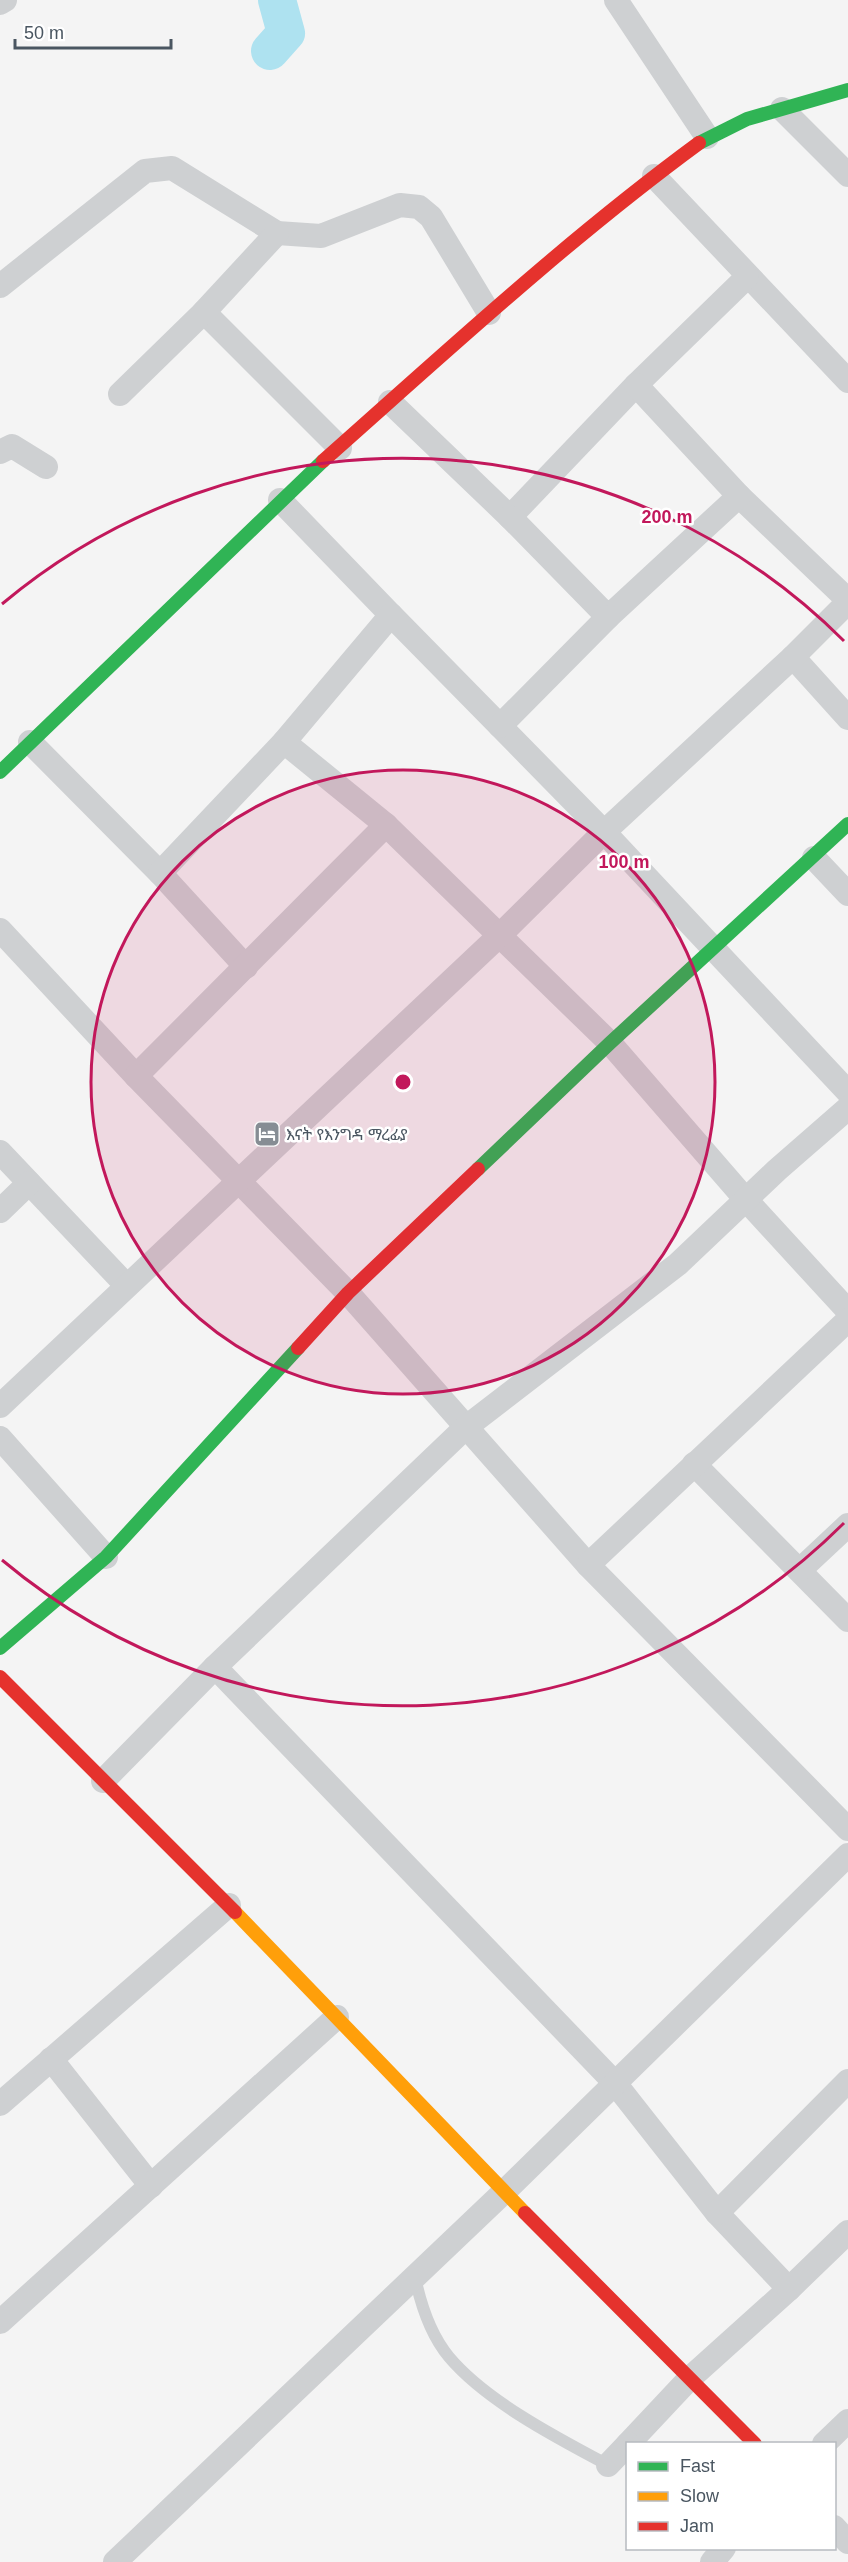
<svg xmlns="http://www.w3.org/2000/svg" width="848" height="2562" viewBox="0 0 848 2562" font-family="Arial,'Noto Sans Ethiopic',sans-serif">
  <rect width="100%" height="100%" fill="#f4f4f4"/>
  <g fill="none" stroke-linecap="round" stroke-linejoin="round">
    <!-- river -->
    <polyline stroke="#aee2f0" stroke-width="38" points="270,51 286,33 277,0"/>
    <!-- lane -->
    <path stroke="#ced0d2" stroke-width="12" d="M415 2277C421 2306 430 2334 449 2357 486 2401 557 2438 608 2465"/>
    <!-- street -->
    <g stroke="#ced0d2" stroke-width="24">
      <polyline points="616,0 707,137"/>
      <polyline points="0,3 5,0"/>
      <polyline points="782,109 848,175"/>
      <polyline points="654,176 848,381"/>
      <polyline points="0,286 145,171 172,168 277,233 321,236 400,205 419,207 431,217 489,313"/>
      <polyline points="204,312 340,448"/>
      <polyline points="120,394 204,312 277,233"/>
      <polyline points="390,402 510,517 636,385 747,277"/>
      <polyline points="0,452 12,446 46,467"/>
      <polyline points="739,496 848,600"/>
      <polyline points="280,500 391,615 284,742"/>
      <polyline points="510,517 608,617 739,496 636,385"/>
      <polyline points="391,615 604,832 848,1092"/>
      <polyline points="793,657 848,718"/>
      <polyline points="500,726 608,617"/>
      <polyline points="30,742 160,873 246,967"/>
      <polyline points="814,858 848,894"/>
      <polyline points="160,873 284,742 386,825 610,1043 747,1201 848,1311"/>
      <polyline points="0,930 136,1076 386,825"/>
      <polyline points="136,1076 348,1293 588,1565 848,1829"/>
      <polyline points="0,1152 126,1285"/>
      <polyline points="0,1211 29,1183"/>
      <polyline points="0,1406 500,935 604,832 793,657 848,602"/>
      <polyline points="0,1438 106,1557"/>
      <polyline points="694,1464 848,1620"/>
      <polyline points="588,1565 848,1320"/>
      <polyline points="801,1569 848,1525"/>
      <polyline points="215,1667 614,2082 717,2213 789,2289 689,2379 628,2444"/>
      <polyline points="103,1781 215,1667 465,1428 678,1264 777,1170 848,1108"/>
      <polyline points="51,2059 151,2186"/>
      <polyline points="0,2104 229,1905"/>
      <polyline points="717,2213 848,2081"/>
      <polyline points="789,2289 848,2232"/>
      <polyline points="0,2322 337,2017"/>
      <polyline points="824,2444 848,2421"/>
      <polyline points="608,2465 628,2444"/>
      <polyline points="834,2527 848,2542"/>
      <polyline points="115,2562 504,2192 848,1855"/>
      <polyline points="712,2562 724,2548"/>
    </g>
    <!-- fast -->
    <g stroke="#30b455" stroke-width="14">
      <polyline points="699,143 747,119 848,90"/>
      <polyline points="0,772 323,461"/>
      <polyline points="478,1169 610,1043 848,824"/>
      <polyline points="0,1648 106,1557 298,1348"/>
    </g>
    <!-- slow -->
    <polyline stroke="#ff9f0a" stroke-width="14" points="235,1912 525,2213"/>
    <!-- jam -->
    <g stroke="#e5322d" stroke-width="14">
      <path d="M323 461C446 352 567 240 699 143"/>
      <polyline points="298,1348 348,1293 478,1169"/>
      <polyline points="0,1677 235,1912"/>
      <polyline points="525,2213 755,2444"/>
    </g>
  </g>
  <!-- distance rings -->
  <circle cx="403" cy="1082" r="312" fill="#c2185b" fill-opacity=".12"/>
  <g fill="none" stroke="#c2185b" stroke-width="3">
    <circle cx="403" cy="1082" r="312"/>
    <path d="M844 1523A624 624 0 0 1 2 1560M2 604A624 624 0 0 1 844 641"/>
  </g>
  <!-- icons -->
  <defs>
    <g id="hotel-square" transform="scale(1.35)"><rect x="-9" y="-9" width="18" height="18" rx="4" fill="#868d94" stroke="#fff"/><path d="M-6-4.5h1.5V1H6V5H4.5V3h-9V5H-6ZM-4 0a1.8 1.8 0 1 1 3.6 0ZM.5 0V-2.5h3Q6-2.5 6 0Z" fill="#fff"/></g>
  </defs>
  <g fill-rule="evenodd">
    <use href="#hotel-square" x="267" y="1134"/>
  </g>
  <g text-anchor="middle" stroke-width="5" stroke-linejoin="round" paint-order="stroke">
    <!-- poi labels -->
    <g font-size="16" fill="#4a5661" stroke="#fff" text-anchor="start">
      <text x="286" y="1140">እናት የእንግዳ ማረፊያ</text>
    </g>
  </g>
  <circle cx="403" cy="1082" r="9" fill="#c2185b" stroke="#fff" stroke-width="3"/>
  <g font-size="18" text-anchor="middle" font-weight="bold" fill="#c2185b" stroke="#fff" stroke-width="5" stroke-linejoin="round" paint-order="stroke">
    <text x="667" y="523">200 m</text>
    <text x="624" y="868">100 m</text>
  </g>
  <!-- legend -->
  <rect x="626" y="2442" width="210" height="108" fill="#ffffff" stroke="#b7bbc0" stroke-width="1.5"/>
  <rect x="638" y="2462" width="30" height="9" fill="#30b455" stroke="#b7bbc0" stroke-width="1.5"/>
  <text x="680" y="2472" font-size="18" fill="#4a5661">Fast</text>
  <rect x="638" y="2492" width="30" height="9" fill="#ff9f0a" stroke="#b7bbc0" stroke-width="1.5"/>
  <text x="680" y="2502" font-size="18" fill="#4a5661">Slow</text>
  <rect x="638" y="2522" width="30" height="9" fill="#e5322d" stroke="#b7bbc0" stroke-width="1.5"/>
  <text x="680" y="2532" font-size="18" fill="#4a5661">Jam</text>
  <!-- scale -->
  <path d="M15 39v9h156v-9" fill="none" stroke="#4a5661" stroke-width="3"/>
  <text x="24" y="39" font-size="18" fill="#4a5661" stroke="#ffffff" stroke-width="4.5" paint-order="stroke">50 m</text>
</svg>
